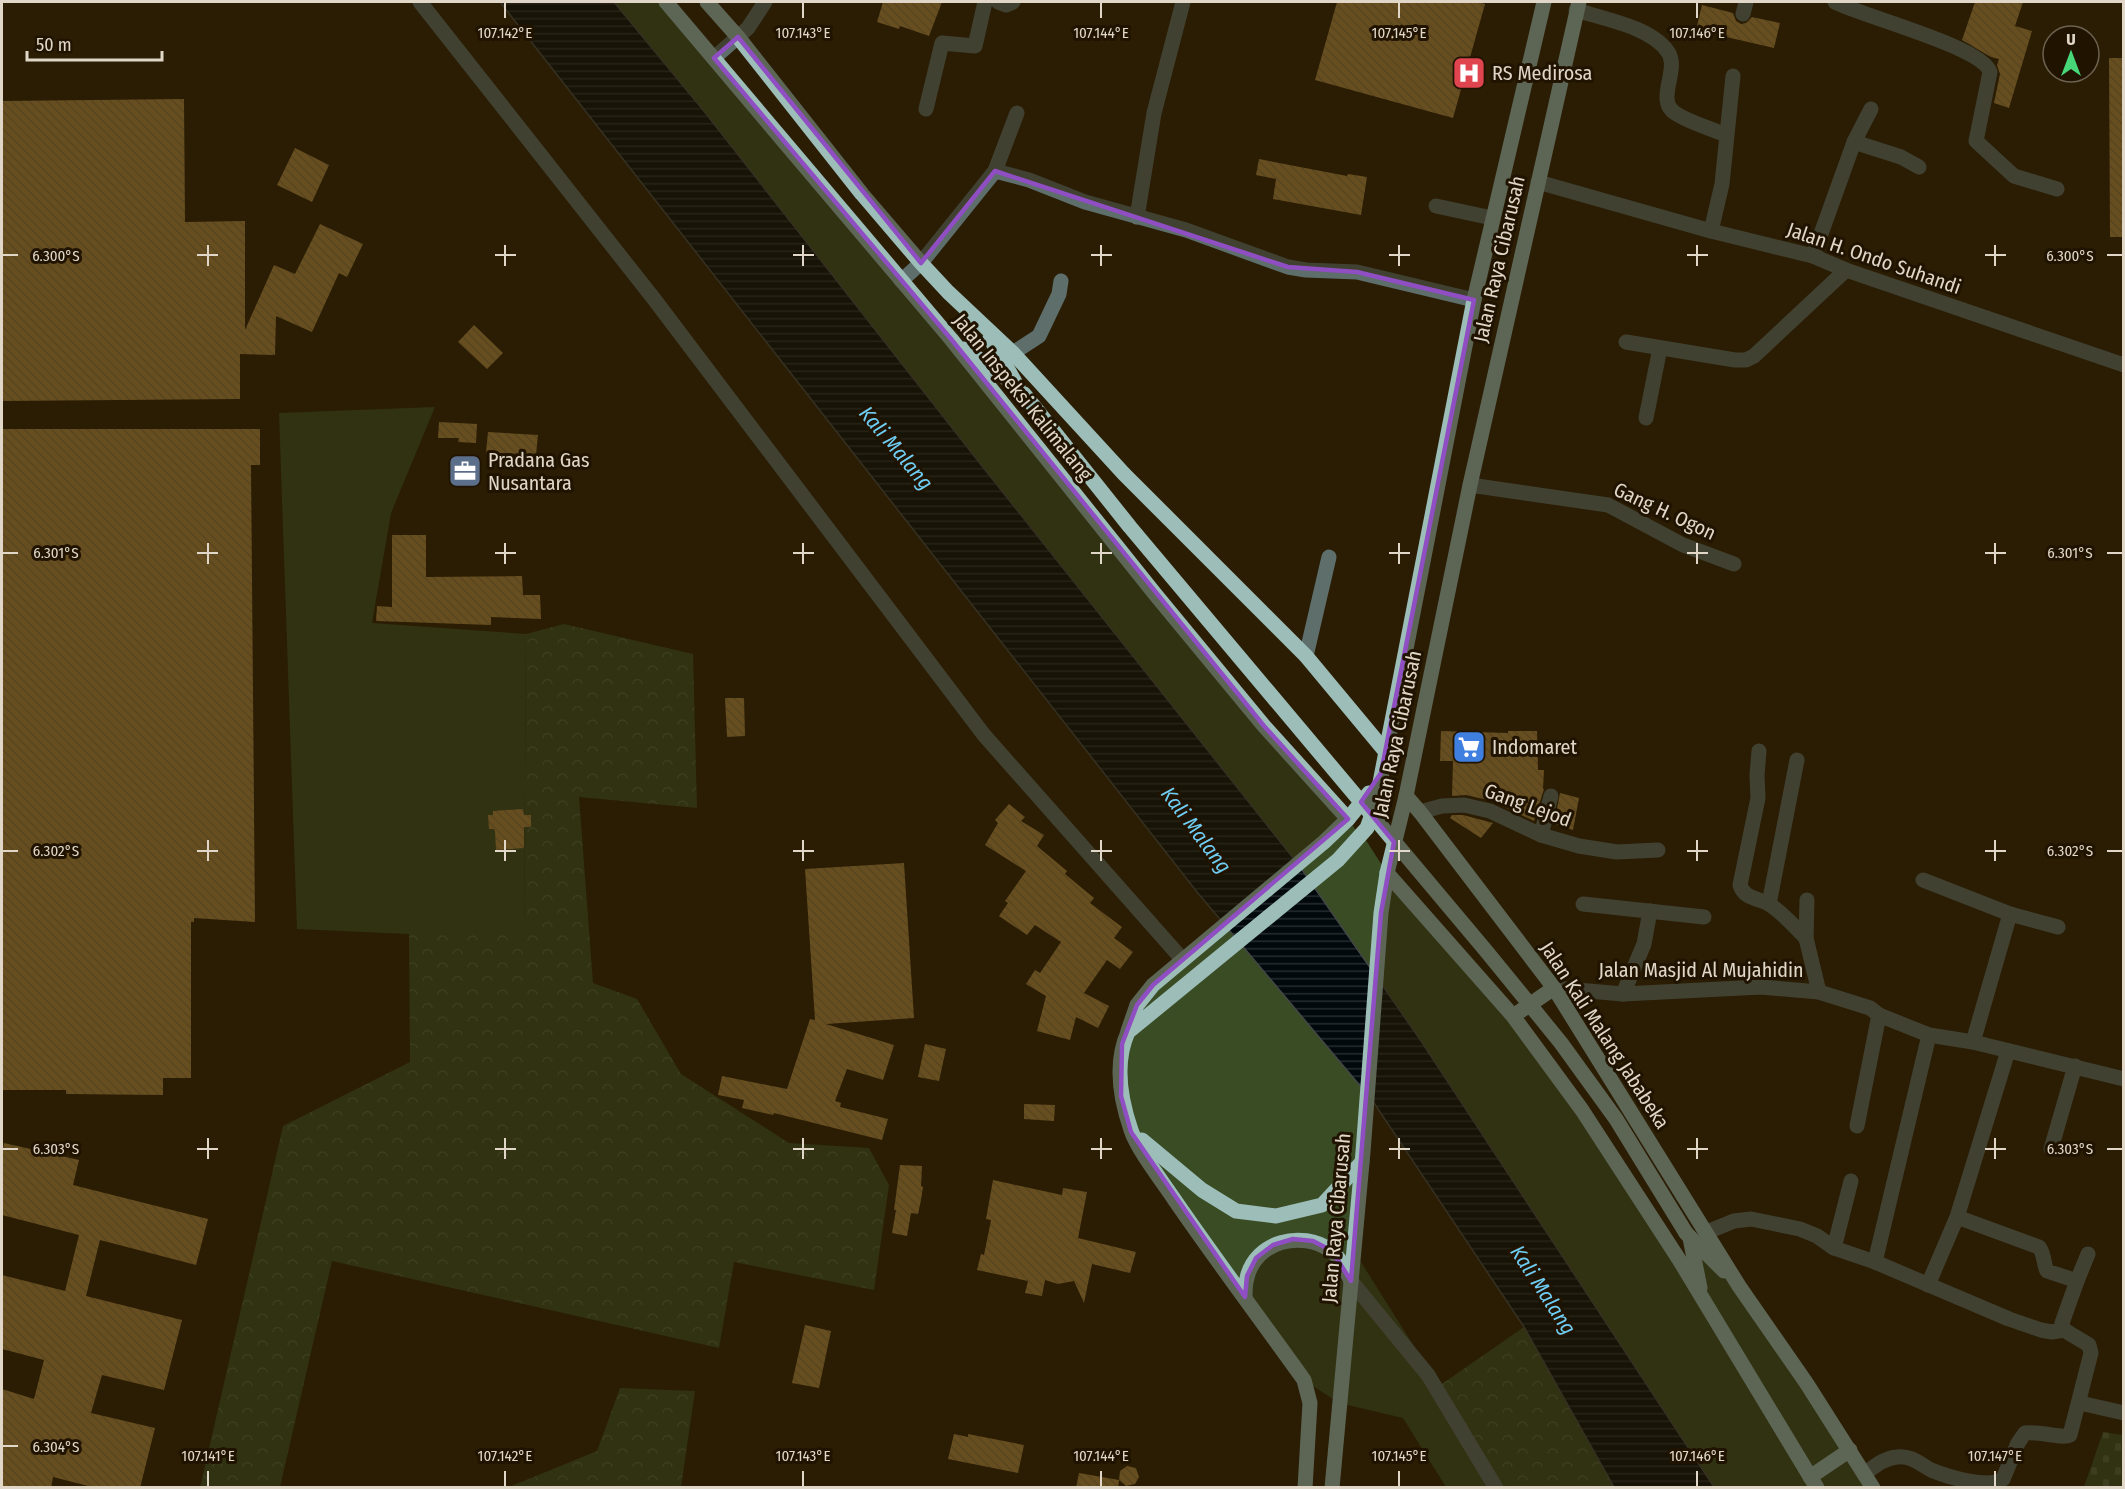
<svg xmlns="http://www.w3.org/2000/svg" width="2125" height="1489" viewBox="0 0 2125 1489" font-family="'Fira Sans Condensed',sans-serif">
  <defs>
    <pattern id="forest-crowns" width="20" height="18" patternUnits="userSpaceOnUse" patternTransform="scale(1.5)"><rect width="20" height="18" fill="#394c24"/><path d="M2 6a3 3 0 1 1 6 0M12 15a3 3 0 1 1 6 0" fill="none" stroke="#556542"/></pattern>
    <pattern id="cemetery-stones" width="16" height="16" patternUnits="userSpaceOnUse" patternTransform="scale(1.5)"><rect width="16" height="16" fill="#394c24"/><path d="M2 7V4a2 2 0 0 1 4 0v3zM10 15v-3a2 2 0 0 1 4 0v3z" fill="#556542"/></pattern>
    <pattern id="water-rules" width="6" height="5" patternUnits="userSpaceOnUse" patternTransform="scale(1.5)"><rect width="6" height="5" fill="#01090d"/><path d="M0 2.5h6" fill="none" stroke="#262c2f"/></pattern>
    <pattern id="building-back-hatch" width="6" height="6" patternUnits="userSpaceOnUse" patternTransform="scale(1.5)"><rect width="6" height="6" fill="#b28a43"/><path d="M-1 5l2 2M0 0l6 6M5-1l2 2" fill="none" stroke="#917441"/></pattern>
  </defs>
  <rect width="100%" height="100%" fill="#2a1d04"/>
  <!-- grass -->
  <g fill="#394c24">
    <polygon points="614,2 666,2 1348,819 1360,836 1362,834 1387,873 1513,1016 1701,1297 1690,1238 1739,1286 1873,1487 1712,1487 1419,1038 1378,979 1354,1251 1439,1386 1496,1487 1446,1487 1403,1418 1339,1403 1304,1380 1147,1158 1121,1096 1137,1005 1295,866 1142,667"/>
    <polygon points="435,407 391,513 372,623 526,634 524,934 409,934 297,929 279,413"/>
  </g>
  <!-- forest -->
  <g fill="url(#forest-crowns)">
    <polygon points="564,624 693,654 697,808 579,797 593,983 637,999 681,1074 789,1143 869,1148 889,1185 874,1290 734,1262 719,1348 332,1261 280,1487 200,1488 283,1126 410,1062 409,934 524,933 526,634"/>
    <polygon points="1524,1327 1614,1487 1496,1487 1439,1386"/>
    <polygon points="620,1388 695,1391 681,1487 509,1487 597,1451"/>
  </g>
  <!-- cemetery -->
  <polygon fill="url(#cemetery-stones)" points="2103,1432 2123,1435 2123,1487 2084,1487"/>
  <!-- water -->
  <polygon fill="url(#water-rules)" stroke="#444745" stroke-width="1.5" points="500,2 614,2 703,110 982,466 1298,864 1419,1038 1714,1487 1614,1487 1524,1327 1372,1100 1197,892"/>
  <!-- building -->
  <g fill="url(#building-back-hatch)">
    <polygon points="883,2 942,2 929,36 900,26 899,29 877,22"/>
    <polygon points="1337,2 1476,2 1485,4 1453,118 1315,80"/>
    <polygon points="1975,2 2023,2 2015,26 2032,31 2009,108 1994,103 2000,74 1997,65 1999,59 1991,57 1962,40"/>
    <polygon points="1702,5 1733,13 1736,21 1741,24 1746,23 1752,17 1780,23 1774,48 1696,30"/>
    <polygon points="2109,58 2124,58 2124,237 2110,237"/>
    <polygon points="184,99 185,222 245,221 245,330 274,265 295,274 320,224 363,244 347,277 339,273 312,332 276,316 275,355 240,354 240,399 2,401 2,101"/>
    <polygon points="295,148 329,165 312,202 277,185"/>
    <polygon points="1259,159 1347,176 1348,174 1367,177 1361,215 1273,199 1276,179 1256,175"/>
    <polygon points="474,325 503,353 487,369 458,342"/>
    <polygon points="439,422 477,424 476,443 458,442 459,438 438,438"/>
    <polygon points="2,429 260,429 260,465 251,465 255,922 194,918 194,922 191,922 191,1078 163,1078 163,1095 66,1094 66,1090 2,1090"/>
    <polygon points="488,432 538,435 536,455 486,452"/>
    <polygon points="392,535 426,535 426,577 522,576 523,595 540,595 541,619 491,617 491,625 376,621 377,606 392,607"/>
    <polygon points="725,698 744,698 745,736 727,737"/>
    <polygon points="1441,731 1508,733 1508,731 1537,731 1538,770 1544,770 1543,789 1544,789 1534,821 1492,801 1466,795 1452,796 1453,761 1440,761"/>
    <polygon points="1560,793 1579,798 1573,830 1554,824"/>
    <polygon points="1009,804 1025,817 1021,821 1044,835 1037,846 1067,871 1065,874 1094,898 1090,903 1122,927 1114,938 1133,952 1120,969 1107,960 1084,993 1109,1006 1098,1028 1076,1017 1070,1040 1037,1031 1046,996 1026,984 1035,970 1040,973 1061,942 1035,925 1027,935 999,916 1008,903 1005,901 1026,871 985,845 998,823 995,820"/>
    <polygon points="523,809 524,815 531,815 531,827 524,827 524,848 496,850 495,831 494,829 489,829 488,815 493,815 493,811"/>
    <polygon points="1452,815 1463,815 1493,823 1481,838 1450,818"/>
    <polygon points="904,863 914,1018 826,1024 894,1045 883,1080 847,1069 835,1101 841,1103 840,1107 888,1119 882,1140 774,1113 773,1115 742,1108 744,1100 718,1095 722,1076 787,1089 810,1019 815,1020 805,869"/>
    <polygon points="925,1044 946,1049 939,1081 918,1077"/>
    <polygon points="1024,1104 1055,1105 1054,1121 1024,1119"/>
    <polygon points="4,1143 79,1160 73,1185 208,1219 196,1265 100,1240 86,1296 182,1320 164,1390 102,1375 91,1413 155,1428 140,1488 96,1488 53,1477 51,1488 2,1488 2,1389 34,1399 44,1360 2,1349 2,1275 65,1291 79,1235 2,1215 2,1153"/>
    <polygon points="900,1165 922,1166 921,1186 923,1187 921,1200 918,1214 911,1213 907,1236 892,1233 896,1210 894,1210"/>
    <polygon points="993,1180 1062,1195 1063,1188 1087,1192 1078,1238 1136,1252 1130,1273 1092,1264 1084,1303 1074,1281 1058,1284 1045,1280 1042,1296 1025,1293 1028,1281 977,1270 981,1254 984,1255 991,1220 986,1219"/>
    <polygon points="805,1325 831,1331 819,1388 792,1383"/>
    <polygon points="954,1434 968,1437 968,1434 1024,1445 1018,1473 948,1459"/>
    <polygon points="1127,1466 1136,1468 1139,1477 1135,1484 1126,1486 1119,1480 1120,1471"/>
    <polygon points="1079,1473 1119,1480 1118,1488 1076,1488"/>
  </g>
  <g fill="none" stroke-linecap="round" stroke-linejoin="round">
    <!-- minor -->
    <g stroke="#5e6e6b" stroke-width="15">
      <polyline points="420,2 654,299 984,735 1182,959"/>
      <polyline points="998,2 1006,5 1013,2"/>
      <path d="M1835 2C1862 16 1983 47 1990 72L1976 141 2014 176 2057 189"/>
      <path d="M1576 10C1604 19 1651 27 1668 52 1680 70 1655 100 1675 113 1690 123 1710 128 1726 135"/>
      <polyline points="1743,14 1746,2"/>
      <polyline points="714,58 748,28 765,2"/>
      <polyline points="926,109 942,43 975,46 985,2"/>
      <polyline points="1854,142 1901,157 1919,167"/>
      <polyline points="995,171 1029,180 1085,202 1186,230 1288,267 1306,270 1357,272 1474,300"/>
      <polyline points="1538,182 1711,231 1813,256 1846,270 2124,365"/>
      <polyline points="1436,206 1492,218"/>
      <polyline points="1137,217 1154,113 1183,2"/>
      <polyline points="1711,231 1722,184 1733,76"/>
      <polyline points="1813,256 1854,142 1871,109"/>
      <polyline points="901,281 921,263 995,171 1017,113"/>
      <polyline points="1626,342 1735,360 1746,360 1754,356 1846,270"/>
      <polyline points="1013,353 1039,336 1059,294 1061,281"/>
      <polyline points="1646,418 1660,348"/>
      <polyline points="1470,485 1608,505 1683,545 1734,564"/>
      <polyline points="1306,656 1329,557"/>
      <path d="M1759 751 1757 775 1758 798 1740 885C1744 898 1756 898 1767 903 1779 909 1796 928 1806 938"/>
      <polyline points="1420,812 1442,806 1464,805 1490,811 1541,835 1579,846 1617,852 1658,850"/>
      <polyline points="1541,835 1551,796"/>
      <polyline points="1923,880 2010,914 2058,927"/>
      <polyline points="1807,900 1806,938 1819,992"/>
      <polyline points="1583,904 1704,917"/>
      <polyline points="1769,904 1797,760"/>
      <polyline points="1554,988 1623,994 1761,987 1819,992 1870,1008 1879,1015 1929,1035 1973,1042 2124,1079"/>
      <polyline points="1623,994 1644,944 1650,911"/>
      <polyline points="1973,1042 2010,914"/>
      <polyline points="1857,1126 1879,1015"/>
      <polyline points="2051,1149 2075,1066"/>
      <polyline points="1707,1232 1734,1221 1751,1219 1800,1229 1817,1236 1834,1248 1875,1262 2009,1319 2041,1330 2052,1332 2064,1330"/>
      <polyline points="1834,1248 1851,1181"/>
      <polyline points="1875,1262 1929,1035"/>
      <polyline points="1351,1281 1428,1375 1496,1488"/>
      <polyline points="2077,1281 2088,1254"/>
      <polyline points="1928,1285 1957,1217 2008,1051"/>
      <polyline points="2080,1403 2124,1413"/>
      <path d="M1864 1474C1874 1467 1884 1458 1897 1457 1911 1455 1920 1464 1931 1470 1948 1477 1988 1489 2003 1479L2018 1443 2025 1433C2039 1431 2062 1439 2070 1435L2091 1353 2089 1345 2064 1330 2062 1323 2077 1281 2047 1271C2043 1263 2045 1255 2039 1247L1957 1217"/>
    </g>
    <!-- major -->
    <g stroke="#9cbdb8" stroke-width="15">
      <polyline points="666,2 951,339 1155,594 1264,726 1348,819"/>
      <polyline points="707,2 738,37 862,194 921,263 948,292 1013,353 1124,474 1306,656 1385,751"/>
      <polyline points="990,338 1015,382"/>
      <polyline points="965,349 1018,387"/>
      <polyline points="1406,796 1420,812 1554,988 1739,1286 1807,1384 1873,1488"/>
      <polyline points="1387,873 1513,1016 1582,1110 1680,1261 1817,1488"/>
      <polyline points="1519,1012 1554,988"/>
      <polyline points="1128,1031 1137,1005 1153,985 1324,842 1348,819 1369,793"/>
      <polyline points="1142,1140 1202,1190 1236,1211 1276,1216 1322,1205 1362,1162"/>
      <polyline points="1686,1233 1724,1271"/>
      <polyline points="1690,1238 1700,1288"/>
      <path d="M1245 1297C1245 1290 1245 1284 1247 1278 1255 1241 1302 1230 1330 1250 1340 1257 1346 1270 1351 1281"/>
      <polyline points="1810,1477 1850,1450"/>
      <path d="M1305 1488 1310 1403 1304 1380C1261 1320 1216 1260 1174 1199 1162 1181 1137 1149 1131 1130 1120 1098 1114 1063 1128 1032L1338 860 1367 828 1376 803 1474 300 1544 2"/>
      <polyline points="1332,1488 1363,1152 1381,913 1387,873 1406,796 1470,485 1579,2"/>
    </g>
    <!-- major-bridge -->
    <polyline stroke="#9cbdb8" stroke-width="15" points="1024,394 1130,527 1487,952 1561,1043 1616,1119 1686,1233"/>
  </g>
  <!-- marked area -->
  <path d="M0 0H2125V1489H0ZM738 37 921 263 995 171 1288 267 1357 272 1474 300 1381 773 1361 802 1394 842 1381 913 1351 1281 1332 1251 1313 1241 1293 1239 1273 1245 1256 1258 1247 1276 1245 1297 1131 1132 1121 1096 1122 1044 1137 1005 1153 985 1348 819 1264 726 951 339 714 58Z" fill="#2a1d04" fill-opacity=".55" fill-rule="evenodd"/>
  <path fill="none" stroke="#8f4ec1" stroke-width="4.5" stroke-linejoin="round" d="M738 37 921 263 995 171 1288 267 1357 272 1474 300 1381 773 1361 802 1394 842 1381 913 1351 1281 1332 1251 1313 1241 1293 1239 1273 1245 1256 1258 1247 1276 1245 1297 1131 1132 1121 1096 1122 1044 1137 1005 1153 985 1348 819 1264 726 951 339 714 58Z"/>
  <!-- ticks -->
  <path fill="none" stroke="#e0d7c8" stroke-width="2" d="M505 3V18M803 3V18M1101 3V18M1399 3V18M1697 3V18M208 245V266M505 245V266M803 245V266M1101 245V266M1399 245V266M1697 245V266M1995 245V266M3 255H18M197 255H218M495 255H516M793 255H814M1091 255H1112M1389 255H1410M1687 255H1708M1985 255H2006M2107 255H2122M208 543V564M505 543V564M803 543V564M1101 543V564M1399 543V564M1697 543V564M1995 543V564M3 553H18M197 553H218M495 553H516M793 553H814M1091 553H1112M1389 553H1410M1687 553H1708M1985 553H2006M2107 553H2122M208 840V861M505 840V861M803 840V861M1101 840V861M1399 840V861M1697 840V861M1995 840V861M3 851H18M197 851H218M495 851H516M793 851H814M1091 851H1112M1389 851H1410M1687 851H1708M1985 851H2006M2107 851H2122M208 1138V1159M505 1138V1159M803 1138V1159M1101 1138V1159M1399 1138V1159M1697 1138V1159M1995 1138V1159M3 1149H18M197 1149H218M495 1149H516M793 1149H814M1091 1149H1112M1389 1149H1410M1687 1149H1708M1985 1149H2006M2107 1149H2122M3 1446H18M208 1471V1486M505 1471V1486M803 1471V1486M1101 1471V1486M1399 1471V1486M1697 1471V1486M1995 1471V1486"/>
  <!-- icons -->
  <defs>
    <g id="hospital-square" transform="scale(1.725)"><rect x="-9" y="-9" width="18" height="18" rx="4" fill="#e0444e" stroke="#201300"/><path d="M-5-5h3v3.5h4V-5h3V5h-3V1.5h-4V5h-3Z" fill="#fff"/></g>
    <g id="office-square" transform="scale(1.725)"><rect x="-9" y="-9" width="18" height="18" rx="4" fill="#5c6f8a" stroke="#201300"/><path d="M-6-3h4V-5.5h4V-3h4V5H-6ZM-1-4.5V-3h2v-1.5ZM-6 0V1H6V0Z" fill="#fff"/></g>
    <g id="supermarket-square" transform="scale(1.725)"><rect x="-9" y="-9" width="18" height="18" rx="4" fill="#3f7fe0" stroke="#201300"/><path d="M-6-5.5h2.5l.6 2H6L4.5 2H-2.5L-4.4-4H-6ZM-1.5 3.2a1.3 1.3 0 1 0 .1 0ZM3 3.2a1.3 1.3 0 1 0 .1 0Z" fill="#fff"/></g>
  </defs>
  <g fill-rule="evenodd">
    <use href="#hospital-square" x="1469" y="73"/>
    <use href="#office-square" x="465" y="471"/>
    <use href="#supermarket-square" x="1469" y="747"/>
  </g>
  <g text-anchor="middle" stroke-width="6" stroke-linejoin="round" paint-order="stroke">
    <!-- poi labels -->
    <g font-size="20" fill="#e0d7c8" stroke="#201300" text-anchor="start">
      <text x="1492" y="80">RS Medirosa</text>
      <text x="488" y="467">Pradana Gas<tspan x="488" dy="23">Nusantara</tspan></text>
      <text x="1492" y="754">Indomaret</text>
    </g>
    <!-- street labels -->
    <g font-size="20" fill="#e0d7c8" stroke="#201300">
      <text transform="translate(1874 258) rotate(19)" y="7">Jalan H. Ondo Suhandi</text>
      <text transform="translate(1499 259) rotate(-77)" y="7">Jalan Raya Cibarusah</text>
      <text transform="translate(1023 397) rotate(51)" y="7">Jalan Inspeksi Kalimalang</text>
      <text transform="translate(1665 511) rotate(25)" y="7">Gang H. Ogon</text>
      <text transform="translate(1397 734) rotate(-78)" y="7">Jalan Raya Cibarusah</text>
      <text transform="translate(1528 805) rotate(20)" y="7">Gang Lejod</text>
      <text x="1701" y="977">Jalan Masjid Al Mujahidin</text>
      <text transform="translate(1605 1035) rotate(57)" y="7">Jalan Kali Malang Jababeka</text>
      <text transform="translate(1336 1218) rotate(-85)" y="7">Jalan Raya Cibarusah</text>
    </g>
    <!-- water labels -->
    <g font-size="21" font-style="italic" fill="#6fcdf4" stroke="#201300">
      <text transform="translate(896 448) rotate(50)" y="7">Kali Malang</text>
      <text transform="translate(1196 830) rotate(53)" y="7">Kali Malang</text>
      <text transform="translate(1543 1290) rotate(57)" y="7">Kali Malang</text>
    </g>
  </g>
  <g font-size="15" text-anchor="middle" fill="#e0d7c8" stroke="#201300" stroke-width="6" stroke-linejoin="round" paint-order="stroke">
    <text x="505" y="38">107.142°E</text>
    <text x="803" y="38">107.143°E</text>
    <text x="1101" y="38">107.144°E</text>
    <text x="1399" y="38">107.145°E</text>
    <text x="1697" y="38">107.146°E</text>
    <text x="56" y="261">6.300°S</text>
    <text x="2070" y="261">6.300°S</text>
    <text x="56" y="558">6.301°S</text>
    <text x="2070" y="558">6.301°S</text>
    <text x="56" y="856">6.302°S</text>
    <text x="2070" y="856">6.302°S</text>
    <text x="56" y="1154">6.303°S</text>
    <text x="2070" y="1154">6.303°S</text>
    <text x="56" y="1452">6.304°S</text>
    <text x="208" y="1461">107.141°E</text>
    <text x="505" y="1461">107.142°E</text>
    <text x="803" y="1461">107.143°E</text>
    <text x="1101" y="1461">107.144°E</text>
    <text x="1399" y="1461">107.145°E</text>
    <text x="1697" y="1461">107.146°E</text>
    <text x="1995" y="1461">107.147°E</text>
  </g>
  <!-- border -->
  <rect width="2125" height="1489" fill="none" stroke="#e0d7c8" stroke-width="6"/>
  <!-- north arrow -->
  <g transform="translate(2071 54)"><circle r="28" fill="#201300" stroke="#6d6150" stroke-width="1.5"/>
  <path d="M0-4.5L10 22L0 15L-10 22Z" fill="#47d779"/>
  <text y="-9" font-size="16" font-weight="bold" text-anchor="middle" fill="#e0d7c8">U</text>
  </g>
  <!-- scale -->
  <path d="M27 51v9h135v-9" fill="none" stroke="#e0d7c8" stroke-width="3"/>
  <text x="36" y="51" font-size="18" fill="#e0d7c8" stroke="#201300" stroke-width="4.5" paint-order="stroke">50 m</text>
</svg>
